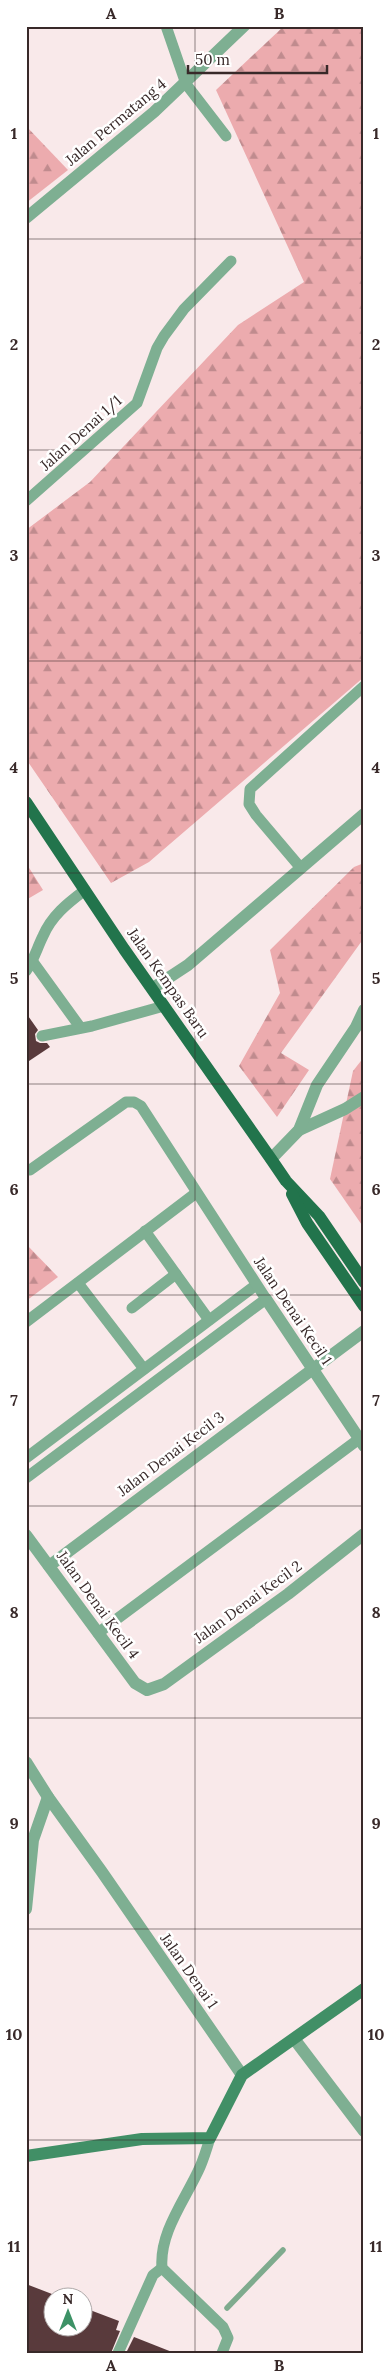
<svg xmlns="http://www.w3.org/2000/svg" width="390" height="2379" viewBox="0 0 390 2379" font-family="Lora,serif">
  <defs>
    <pattern id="forest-firs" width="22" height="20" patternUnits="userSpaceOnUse" patternTransform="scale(1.25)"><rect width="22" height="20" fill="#ecabae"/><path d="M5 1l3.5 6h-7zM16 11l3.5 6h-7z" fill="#c08b8e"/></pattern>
  </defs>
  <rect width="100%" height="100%" fill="#f9e9ea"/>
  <!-- forest -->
  <g fill="url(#forest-firs)">
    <polygon points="284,26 364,26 364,677 149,862 111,883 26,759 26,530 90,482 238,325 304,282 216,90"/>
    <polygon points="26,126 68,170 26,203"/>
    <polygon points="26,863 43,890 26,900"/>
    <polygon points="364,863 364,938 281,1053 309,1070 277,1117 239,1066 280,993 270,950 354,867"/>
    <polygon points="364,1057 364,1228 330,1179 353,1071"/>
    <polygon points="26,1244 58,1277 26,1301"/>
  </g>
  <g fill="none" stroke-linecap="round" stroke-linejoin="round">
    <!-- stream -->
    <polyline stroke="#7fab8e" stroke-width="5.5" points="227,2308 283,2250"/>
  </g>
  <!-- building -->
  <g fill="#593a3c">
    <polygon points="26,1013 38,1030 35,1034 36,1041 40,1043 47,1043 50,1047 26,1063"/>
    <polygon points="26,2284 52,2294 52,2326 82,2326 82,2307 119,2321 116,2330 120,2331 111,2353 26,2353"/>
    <polygon points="134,2337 172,2352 172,2353 126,2353"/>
  </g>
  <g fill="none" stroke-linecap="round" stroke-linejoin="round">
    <!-- lane -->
    <g stroke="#7eaf92" stroke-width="11">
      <polyline points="166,26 186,84 226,136"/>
      <polyline points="26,501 137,403 157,348 164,336 184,309 231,261"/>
      <polyline points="300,867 256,815 249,804 250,789 364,686"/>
      <polyline points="33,962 80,1027"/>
      <path d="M26 971C34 960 37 948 43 936 52 915 68 903 85 890"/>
      <polyline points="42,1036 92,1026 164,1006"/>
      <polyline points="145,1231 209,1320"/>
      <polyline points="78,1283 144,1369"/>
      <polyline points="132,1308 176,1274"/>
      <polyline points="26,1322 196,1193"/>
      <polyline points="26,1458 256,1285"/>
      <polyline points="26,1478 266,1299 141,1106 134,1102 126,1102 30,1170"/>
      <polyline points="98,1633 359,1439"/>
      <path d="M210 2138C207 2148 204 2158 200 2167 186 2199 159 2232 162 2268L223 2327 228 2338 222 2353"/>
      <polyline points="118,2353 153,2275 162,2268"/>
    </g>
    <!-- street -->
    <g stroke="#7eaf92" stroke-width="12">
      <polyline points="26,218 154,112 244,26"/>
      <polyline points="153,988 188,965 364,814"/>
      <polyline points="299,1130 345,1109 364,1097"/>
      <polyline points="271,1159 299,1130 317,1085 356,1027 364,1010"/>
      <polyline points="266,1299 364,1446"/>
      <polyline points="26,1535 135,1683 147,1690 164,1684 288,1594 364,1534"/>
      <polyline points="49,1566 364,1331"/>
      <polyline points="26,1762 48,1797 102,1872 242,2075"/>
      <polyline points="26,1909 33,1840 48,1797"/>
      <polyline points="295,2040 364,2131"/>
    </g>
    <!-- secondary -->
    <polyline stroke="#418f66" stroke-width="12" points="26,2156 142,2139 210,2138 242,2075 364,1989"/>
    <!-- primary -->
    <g stroke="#22744c" stroke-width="12">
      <polyline points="26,802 124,949 271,1159 286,1181 319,1216 364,1282"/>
      <polyline points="292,1194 307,1223 364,1306"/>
    </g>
  </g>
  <!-- grid -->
  <path fill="none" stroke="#382929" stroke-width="1" stroke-opacity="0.55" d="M195 26V2353M26 239H364M26 450H364M26 661H364M26 873H364M26 1084H364M26 1295H364M26 1506H364M26 1718H364M26 1929H364M26 2140H364"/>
  <g text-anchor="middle" stroke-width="5" stroke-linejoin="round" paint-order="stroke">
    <!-- street labels -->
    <g font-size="15" fill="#382929" stroke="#fff">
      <text transform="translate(116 122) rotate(-40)" y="5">Jalan Permatang 4</text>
      <text transform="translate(81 433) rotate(-42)" y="5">Jalan Denai 1/1</text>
      <text transform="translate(168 983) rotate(55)" y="5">Jalan Kempas Baru</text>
      <text transform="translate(293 1311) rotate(56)" y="5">Jalan Denai Kecil 1</text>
      <text transform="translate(171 1454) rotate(-37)" y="5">Jalan Denai Kecil 3</text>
      <text transform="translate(248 1602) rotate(-36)" y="5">Jalan Denai Kecil 2</text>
      <text transform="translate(98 1605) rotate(54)" y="5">Jalan Denai Kecil 4</text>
      <text transform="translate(189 1971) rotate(55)" y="5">Jalan Denai 1</text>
    </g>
  </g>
  <!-- border -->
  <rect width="390" height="2379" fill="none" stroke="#ffffff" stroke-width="55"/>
  <!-- north arrow -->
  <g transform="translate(68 2312)"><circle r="24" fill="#ffffff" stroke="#afa9a9"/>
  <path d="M0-4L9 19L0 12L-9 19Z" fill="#3d9266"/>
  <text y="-8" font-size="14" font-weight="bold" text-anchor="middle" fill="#382929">N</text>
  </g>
  <!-- scale -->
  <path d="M188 65v8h139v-8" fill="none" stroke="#382929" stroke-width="2.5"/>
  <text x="195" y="65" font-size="15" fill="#382929" stroke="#ffffff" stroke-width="4" paint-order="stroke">50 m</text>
  <rect x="28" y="28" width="334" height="2324" fill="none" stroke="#382929" stroke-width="2"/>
  <g font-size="16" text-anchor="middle" font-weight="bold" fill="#382929">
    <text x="111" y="19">A</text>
    <text x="279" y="19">B</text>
    <text x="14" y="139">1</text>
    <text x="376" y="139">1</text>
    <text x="14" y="350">2</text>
    <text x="376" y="350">2</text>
    <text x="14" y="561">3</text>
    <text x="376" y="561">3</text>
    <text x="14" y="773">4</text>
    <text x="376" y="773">4</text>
    <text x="14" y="984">5</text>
    <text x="376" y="984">5</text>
    <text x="14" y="1195">6</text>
    <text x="376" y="1195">6</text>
    <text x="14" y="1406">7</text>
    <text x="376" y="1406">7</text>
    <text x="14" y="1618">8</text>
    <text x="376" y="1618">8</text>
    <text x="14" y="1829">9</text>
    <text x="376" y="1829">9</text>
    <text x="14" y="2040">10</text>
    <text x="376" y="2040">10</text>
    <text x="14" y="2252">11</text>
    <text x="376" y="2252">11</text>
    <text x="111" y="2371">A</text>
    <text x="279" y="2371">B</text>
  </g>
</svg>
